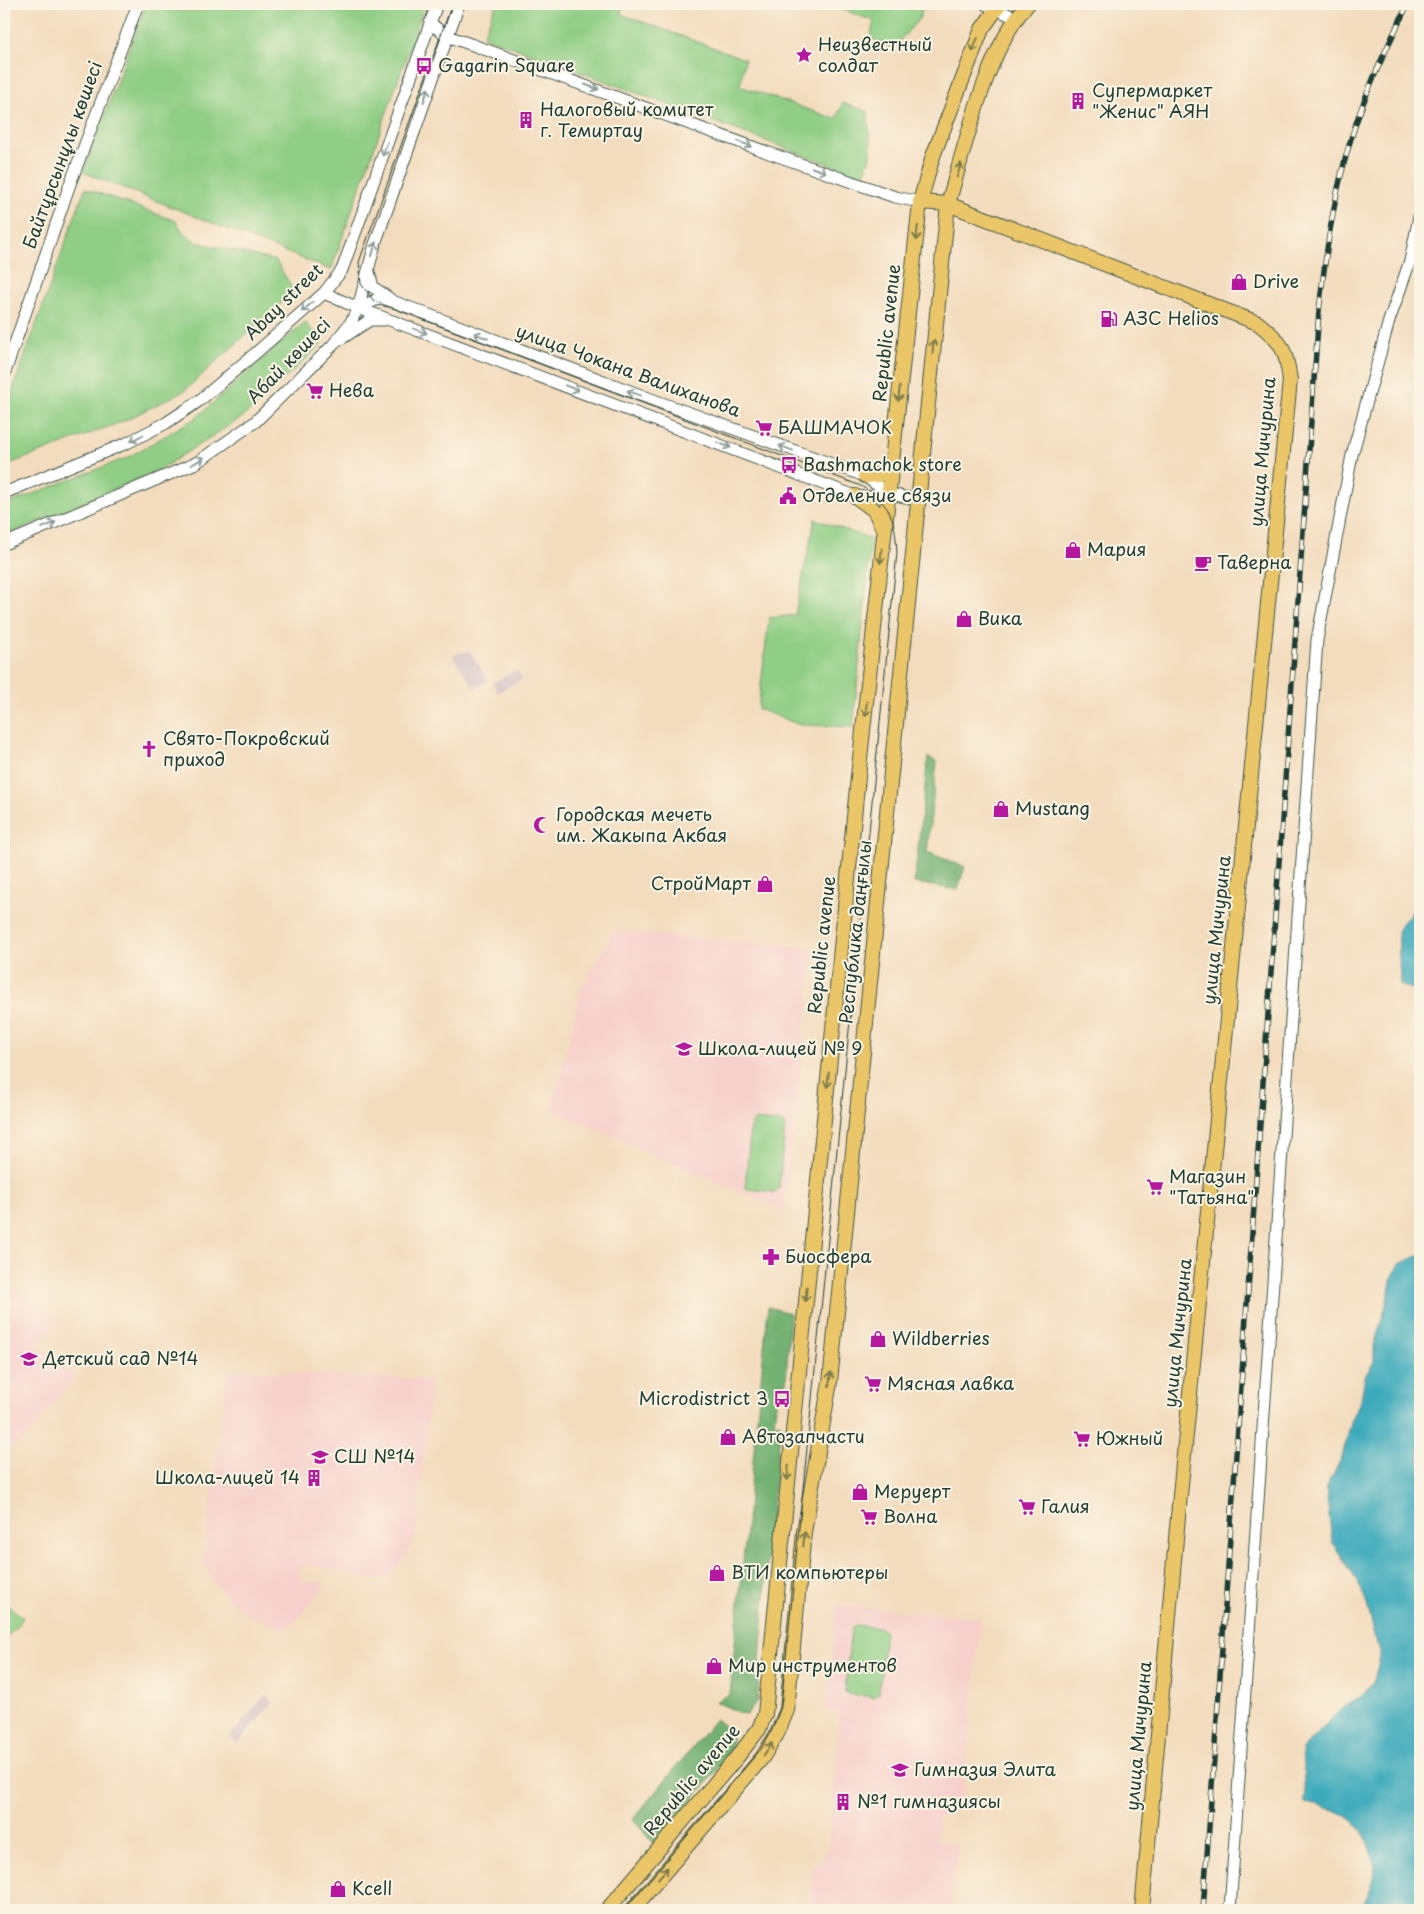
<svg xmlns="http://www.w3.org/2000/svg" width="1424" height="1914" viewBox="0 0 1424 1914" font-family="'Playpen Sans',sans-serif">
  <rect width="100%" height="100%" fill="#fcf5e5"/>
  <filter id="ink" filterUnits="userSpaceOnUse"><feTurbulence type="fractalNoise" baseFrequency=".02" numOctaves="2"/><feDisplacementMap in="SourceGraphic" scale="10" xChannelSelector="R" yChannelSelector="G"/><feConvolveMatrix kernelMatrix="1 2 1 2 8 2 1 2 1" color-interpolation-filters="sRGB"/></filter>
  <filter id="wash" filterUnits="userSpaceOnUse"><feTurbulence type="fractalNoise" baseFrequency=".0096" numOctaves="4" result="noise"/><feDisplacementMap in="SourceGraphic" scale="20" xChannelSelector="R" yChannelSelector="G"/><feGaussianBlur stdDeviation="1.12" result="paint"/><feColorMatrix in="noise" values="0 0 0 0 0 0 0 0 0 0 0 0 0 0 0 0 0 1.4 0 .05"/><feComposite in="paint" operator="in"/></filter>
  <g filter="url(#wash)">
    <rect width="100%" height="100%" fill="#f3dcbd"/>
    <!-- built -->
    <g fill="#f7d0cb">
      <polygon points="615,930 814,949 784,1211 552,1110 581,989"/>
      <polygon points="4,1280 58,1321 57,1324 54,1322 37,1346 76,1375 22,1442 4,1452"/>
      <polygon points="228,1370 431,1380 416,1534 405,1557 386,1580 369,1579 338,1570 301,1565 299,1581 326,1584 295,1622 282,1629 252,1617 228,1598 211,1579 204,1559"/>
      <polygon points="837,1605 981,1618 961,1810 938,1818 937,1841 958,1843 951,1910 810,1910 813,1864 822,1864 828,1847 839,1731 837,1711 826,1710"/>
    </g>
    <!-- industrial -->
    <g fill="#d2bec2">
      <polygon points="469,651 488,680 475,689 452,655"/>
      <polygon points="517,670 522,679 498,693 492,683"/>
      <polygon points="265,1695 273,1702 238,1743 230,1737"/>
    </g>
    <!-- green -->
    <g fill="#8fce84" stroke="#57865c">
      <polygon points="146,4 425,4 331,270 83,172"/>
      <polygon points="496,4 623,4 621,14 745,59 740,86 836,119 843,103 868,112 871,154 863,177 483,36"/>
      <polygon points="827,4 924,4 919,19 893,48 870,38 874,21"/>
      <polygon points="85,188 176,221 184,233 196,242 276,261 294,291 184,391 124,421 4,466 4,414"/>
      <polygon points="305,322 323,343 244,416 159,470 4,536 4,505 129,457 197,417"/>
      <polygon points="815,519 871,539 853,727 800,725 758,709 769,618 795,615"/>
      <polygon points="756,1120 782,1123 785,1125 779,1188 774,1192 748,1189 745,1187 751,1124"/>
      <polygon points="4,1602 23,1618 4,1641"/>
      <polygon points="855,1625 881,1628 885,1632 879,1693 874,1697 848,1694 845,1692 851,1629"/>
    </g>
    <!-- forest -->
    <g fill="#73b172" stroke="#497753">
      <polygon points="928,757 937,762 927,852 965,867 958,890 914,883"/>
      <polygon points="768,1307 790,1313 786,1383 779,1383 774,1422 781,1424 770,1528 757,1703 746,1715 715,1702 730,1694"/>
      <path d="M716 1719C722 1725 731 1730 732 1740 732 1762 669 1824 653 1843L633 1819Z"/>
    </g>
    <!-- water -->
    <g fill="#3daabc" stroke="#2e7478">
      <polygon points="1420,900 1420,992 1400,985 1398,929"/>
      <path d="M1420 1254V1910H1358C1381 1883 1379 1845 1352 1820 1340 1810 1320 1806 1305 1803L1302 1749 1343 1707 1362 1696 1374 1680 1380 1657 1367 1604 1360 1586 1332 1542 1326 1489 1342 1457 1352 1419 1361 1399 1365 1376 1374 1362V1346L1387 1301 1391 1281 1398 1265Z"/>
    </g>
  </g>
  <g filter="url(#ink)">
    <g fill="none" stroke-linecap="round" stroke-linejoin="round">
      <!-- minor casing -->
      <g stroke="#3f5549" stroke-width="13">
        <g id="minor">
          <polyline points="985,4 1016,18"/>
          <polyline points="430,23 447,36 473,45 772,154 895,197 920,202"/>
          <polyline points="369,272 373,287 390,299"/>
          <polyline points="324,293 358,308 855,496 869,497 887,493"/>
          <polyline points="358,308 378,299 395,302 659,402 865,476 887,493 917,500"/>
          <polyline points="341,339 370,320 384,320"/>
          <polyline points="4,375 70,184 138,4"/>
          <polyline points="4,493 127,443 166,423 199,401 258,351 324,293 342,270 437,4"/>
          <polyline points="4,544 196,463 255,422 332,346 351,322 358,308 375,244 459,4"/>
          <polyline points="1230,1910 1317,640 1352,455 1389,321 1410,261 1420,212"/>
        </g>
      </g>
      <!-- major casing -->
      <g stroke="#3f5549" stroke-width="16">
        <g id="major">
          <path d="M920 202 948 204 1258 323C1282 342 1286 349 1290 380L1180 1495 1142 1910"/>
          <polyline points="865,476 879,475 891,464"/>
          <polyline points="855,496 874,510 884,530"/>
          <polyline points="607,1910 738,1756 759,1729 765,1714 858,777 920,202 933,156 982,29 1000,4"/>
          <path d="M632 1910 762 1758 777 1734 787 1710 804 1532 830 1382 948 204C965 147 987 47 1028 4"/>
        </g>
      </g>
      <!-- minor -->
      <use href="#minor" stroke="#fff" stroke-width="11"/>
      <!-- major -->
      <use href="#major" stroke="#ebc669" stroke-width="14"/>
      <!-- tram -->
      <path stroke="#1f3d34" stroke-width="1" d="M452 4 359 262 361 284 374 301 861 486C892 505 895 518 897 553L781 1707 772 1730 761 1749 624 1910"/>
      <!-- rail casing -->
      <g stroke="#1f3d34" stroke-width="5.5">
        <path id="rail" d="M1203 1910 1319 311C1325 259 1332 207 1346 156 1360 103 1384 53 1408 4"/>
      </g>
      <!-- rail -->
      <use href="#rail" stroke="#fcf5e5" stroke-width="4" stroke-dasharray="11" stroke-linecap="butt"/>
    </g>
    <!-- one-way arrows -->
    <defs><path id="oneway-shaft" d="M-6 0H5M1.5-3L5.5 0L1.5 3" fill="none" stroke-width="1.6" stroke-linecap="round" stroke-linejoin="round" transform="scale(1.25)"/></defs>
    <g stroke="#7b7b4c">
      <use href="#oneway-shaft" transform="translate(975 45) rotate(111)"/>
      <use href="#oneway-shaft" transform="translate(959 170) rotate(-74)"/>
      <use href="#oneway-shaft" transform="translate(917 233) rotate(96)"/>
      <use href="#oneway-shaft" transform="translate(933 347) rotate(-84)"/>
      <use href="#oneway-shaft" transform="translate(899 394) rotate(96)"/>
      <use href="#oneway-shaft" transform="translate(881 556) rotate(96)"/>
      <use href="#oneway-shaft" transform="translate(866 709) rotate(96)"/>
      <use href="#oneway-shaft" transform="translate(828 1080) rotate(96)"/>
      <use href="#oneway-shaft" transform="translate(806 1294) rotate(96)"/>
      <use href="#oneway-shaft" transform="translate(830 1379) rotate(-83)"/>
      <use href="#oneway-shaft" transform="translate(788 1473) rotate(96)"/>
      <use href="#oneway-shaft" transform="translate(804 1539) rotate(-84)"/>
      <use href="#oneway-shaft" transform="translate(768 1749) rotate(-56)"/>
      <use href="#oneway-shaft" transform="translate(663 1873) rotate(-49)"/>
    </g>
    <g stroke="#8f9e9a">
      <use href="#oneway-shaft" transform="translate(592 87) rotate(19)"/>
      <use href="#oneway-shaft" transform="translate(426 95) rotate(-71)"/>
      <use href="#oneway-shaft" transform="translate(745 144) rotate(20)"/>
      <use href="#oneway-shaft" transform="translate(385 149) rotate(110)"/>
      <use href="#oneway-shaft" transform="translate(819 170) rotate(19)"/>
      <use href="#oneway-shaft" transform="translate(374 249) rotate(-74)"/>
      <use href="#oneway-shaft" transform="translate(307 307) rotate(138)"/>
      <use href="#oneway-shaft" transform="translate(420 331) rotate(20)"/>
      <use href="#oneway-shaft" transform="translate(481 336) rotate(-159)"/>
      <use href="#oneway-shaft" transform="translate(572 388) rotate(21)"/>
      <use href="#oneway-shaft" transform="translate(634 393) rotate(-160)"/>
      <use href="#oneway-shaft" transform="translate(137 438) rotate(153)"/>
      <use href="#oneway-shaft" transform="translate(724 445) rotate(21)"/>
      <use href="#oneway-shaft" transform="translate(786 448) rotate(-160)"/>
      <use href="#oneway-shaft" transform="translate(198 461) rotate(-31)"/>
      <use href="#oneway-shaft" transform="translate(49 525) rotate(-23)"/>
    </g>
  </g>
  <!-- icons -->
  <defs>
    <g id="sight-bare" transform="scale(1.35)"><path d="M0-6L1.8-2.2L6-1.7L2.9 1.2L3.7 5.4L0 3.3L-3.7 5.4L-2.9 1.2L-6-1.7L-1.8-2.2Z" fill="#b5179e" stroke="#fcf5e5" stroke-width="2.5" paint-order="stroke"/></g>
    <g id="bus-bare" transform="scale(1.35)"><path d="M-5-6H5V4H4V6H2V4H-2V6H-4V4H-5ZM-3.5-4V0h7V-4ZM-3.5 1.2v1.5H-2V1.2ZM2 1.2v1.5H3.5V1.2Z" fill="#b5179e" stroke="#fcf5e5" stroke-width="2.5" paint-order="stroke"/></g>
    <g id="building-bare" transform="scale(1.35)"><path d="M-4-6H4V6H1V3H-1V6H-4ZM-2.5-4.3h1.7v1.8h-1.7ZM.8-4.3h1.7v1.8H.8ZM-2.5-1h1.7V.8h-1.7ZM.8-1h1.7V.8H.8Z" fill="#b5179e" stroke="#fcf5e5" stroke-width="2.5" paint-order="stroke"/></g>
    <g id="shop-bare" transform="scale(1.35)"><path d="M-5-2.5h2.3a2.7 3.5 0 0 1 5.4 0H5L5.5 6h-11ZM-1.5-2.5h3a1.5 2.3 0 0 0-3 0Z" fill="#b5179e" stroke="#fcf5e5" stroke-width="2.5" paint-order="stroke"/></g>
    <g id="fuel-bare" transform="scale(1.35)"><path d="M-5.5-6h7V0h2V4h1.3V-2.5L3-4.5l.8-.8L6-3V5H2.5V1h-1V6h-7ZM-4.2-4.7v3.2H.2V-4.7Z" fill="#b5179e" stroke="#fcf5e5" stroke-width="2.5" paint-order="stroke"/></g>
    <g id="supermarket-bare" transform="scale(1.35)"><path d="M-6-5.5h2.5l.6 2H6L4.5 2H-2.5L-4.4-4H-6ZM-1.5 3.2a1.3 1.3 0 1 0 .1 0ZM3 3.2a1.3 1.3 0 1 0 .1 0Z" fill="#b5179e" stroke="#fcf5e5" stroke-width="2.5" paint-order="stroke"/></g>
    <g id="civic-bare" transform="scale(1.35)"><path d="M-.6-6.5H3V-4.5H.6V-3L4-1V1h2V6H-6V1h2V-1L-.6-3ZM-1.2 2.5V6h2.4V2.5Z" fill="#b5179e" stroke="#fcf5e5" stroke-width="2.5" paint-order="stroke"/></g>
    <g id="cafe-bare" transform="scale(1.35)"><path d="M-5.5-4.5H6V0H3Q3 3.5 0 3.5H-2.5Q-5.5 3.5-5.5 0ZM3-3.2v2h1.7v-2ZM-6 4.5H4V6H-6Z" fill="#b5179e" stroke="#fcf5e5" stroke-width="2.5" paint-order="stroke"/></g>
    <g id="church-bare" transform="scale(1.35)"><path d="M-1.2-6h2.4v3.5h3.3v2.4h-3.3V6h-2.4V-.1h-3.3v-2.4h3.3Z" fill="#b5179e" stroke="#fcf5e5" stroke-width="2.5" paint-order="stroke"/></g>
    <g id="mosque-bare" transform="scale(1.35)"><path d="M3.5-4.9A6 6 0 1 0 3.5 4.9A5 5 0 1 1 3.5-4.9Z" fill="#b5179e" stroke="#fcf5e5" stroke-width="2.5" paint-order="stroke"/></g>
    <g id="school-bare" transform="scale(1.35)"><path d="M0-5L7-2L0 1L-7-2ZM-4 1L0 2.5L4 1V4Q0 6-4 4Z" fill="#b5179e" stroke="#fcf5e5" stroke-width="2.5" paint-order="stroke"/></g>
    <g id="pharmacy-bare" transform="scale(1.35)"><path d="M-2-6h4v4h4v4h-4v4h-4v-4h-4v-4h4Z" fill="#b5179e" stroke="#fcf5e5" stroke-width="2.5" paint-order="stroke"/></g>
  </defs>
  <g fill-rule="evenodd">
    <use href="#sight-bare" x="804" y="55"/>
    <use href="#bus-bare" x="424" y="66"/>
    <use href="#building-bare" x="1078" y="101"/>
    <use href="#building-bare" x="526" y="120"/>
    <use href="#shop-bare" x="1239" y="282"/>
    <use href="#fuel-bare" x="1109" y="319"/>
    <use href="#supermarket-bare" x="315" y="391"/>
    <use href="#supermarket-bare" x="764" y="428"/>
    <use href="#bus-bare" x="789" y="465"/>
    <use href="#civic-bare" x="788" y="496"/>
    <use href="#shop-bare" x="1073" y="550"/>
    <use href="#cafe-bare" x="1203" y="563"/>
    <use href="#shop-bare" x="964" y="619"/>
    <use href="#church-bare" x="149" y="749"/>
    <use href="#shop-bare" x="1001" y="809"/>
    <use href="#mosque-bare" x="542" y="825"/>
    <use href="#shop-bare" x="765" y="884"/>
    <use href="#school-bare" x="684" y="1049"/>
    <use href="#supermarket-bare" x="1155" y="1187"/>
    <use href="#pharmacy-bare" x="771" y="1257"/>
    <use href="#shop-bare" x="878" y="1339"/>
    <use href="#school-bare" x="29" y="1359"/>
    <use href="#supermarket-bare" x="873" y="1384"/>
    <use href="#bus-bare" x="782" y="1399"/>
    <use href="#shop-bare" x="728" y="1437"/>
    <use href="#supermarket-bare" x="1082" y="1439"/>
    <use href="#school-bare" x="320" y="1457"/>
    <use href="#building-bare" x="314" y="1478"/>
    <use href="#shop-bare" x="860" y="1492"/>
    <use href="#supermarket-bare" x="1027" y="1507"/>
    <use href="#supermarket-bare" x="869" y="1517"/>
    <use href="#shop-bare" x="717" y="1573"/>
    <use href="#shop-bare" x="714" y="1666"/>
    <use href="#school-bare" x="900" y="1770"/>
    <use href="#building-bare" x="843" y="1802"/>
    <use href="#shop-bare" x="338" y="1889"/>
  </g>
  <g text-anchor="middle" stroke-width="4" stroke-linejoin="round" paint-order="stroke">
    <!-- poi labels -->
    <g font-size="18" fill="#1f3d34" stroke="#fcf5e5" text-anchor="start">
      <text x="818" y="51">Неизвестный<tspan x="818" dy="21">солдат</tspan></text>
      <text x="438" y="72">Gagarin Square</text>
      <text x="1092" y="97">Супермаркет<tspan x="1092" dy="21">"Женис" АЯН</tspan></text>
      <text x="540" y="116">Налоговый комитет<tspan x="540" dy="21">г. Темиртау</tspan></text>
      <text x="1253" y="288">Drive</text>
      <text x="1123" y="325">АЗС Helios</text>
      <text x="329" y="397">Нева</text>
      <text x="778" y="434">БАШМАЧОК</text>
      <text x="803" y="471">Bashmachok store</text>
      <text x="802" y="502">Отделение связи</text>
      <text x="1087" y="556">Мария</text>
      <text x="1217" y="569">Таверна</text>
      <text x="978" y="625">Вика</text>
      <text x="163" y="745">Свято-Покровский<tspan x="163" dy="21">приход</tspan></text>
      <text x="1015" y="815">Mustang</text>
      <text x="556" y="821">Городская мечеть<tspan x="556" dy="21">им. Жакыпа Акбая</tspan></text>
      <text x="751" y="890" text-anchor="end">СтройМарт</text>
      <text x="698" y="1055">Школа-лицей № 9</text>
      <text x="1169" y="1183">Магазин<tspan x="1169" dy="21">"Татьяна"</tspan></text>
      <text x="785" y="1263">Биосфера</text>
      <text x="892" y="1345">Wildberries</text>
      <text x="43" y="1365">Детский сад №14</text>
      <text x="887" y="1390">Мясная лавка</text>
      <text x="768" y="1405" text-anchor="end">Microdistrict 3</text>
      <text x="742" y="1443">Автозапчасти</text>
      <text x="1096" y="1445">Южный</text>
      <text x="334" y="1463">СШ №14</text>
      <text x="300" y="1484" text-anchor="end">Школа-лицей 14</text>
      <text x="874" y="1498">Меруерт</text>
      <text x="1041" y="1513">Галия</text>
      <text x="883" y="1523">Волна</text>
      <text x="731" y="1579">ВТИ компьютеры</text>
      <text x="728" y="1672">Мир инструментов</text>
      <text x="914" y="1776">Гимназия Элита</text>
      <text x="857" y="1808">№1 гимназиясы</text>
      <text x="352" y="1895">Kcell</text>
    </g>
    <!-- street labels -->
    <g font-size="18" fill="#1f3d34" stroke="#fcf5e5">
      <text transform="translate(63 155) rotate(-70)" y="6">Байтұрсынұлы көшесі</text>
      <text transform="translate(284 302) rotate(-44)" y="6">Abay street</text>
      <text transform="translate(887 333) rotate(-84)" y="6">Republic avenue</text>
      <text transform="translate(289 361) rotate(-46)" y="6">Абай көшесі</text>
      <text transform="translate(628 371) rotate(20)" y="6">улица Чокана Валиханова</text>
      <text transform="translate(1263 452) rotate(-85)" y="6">улица Мичурина</text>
      <text transform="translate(1217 930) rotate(-84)" y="6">улица Мичурина</text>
      <text transform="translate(856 932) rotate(-84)" y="6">Республика даңғылы</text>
      <text transform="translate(822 945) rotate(-84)" y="6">Republic avenue</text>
      <text transform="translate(1178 1333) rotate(-84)" y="6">улица Мичурина</text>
      <text transform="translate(1139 1736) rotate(-85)" y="6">улица Мичурина</text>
      <text transform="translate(692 1780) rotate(-50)" y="6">Republic avenue</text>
    </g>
  </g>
  <!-- margin -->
  <rect width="1424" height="1914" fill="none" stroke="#fcf5e5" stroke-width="20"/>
</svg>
